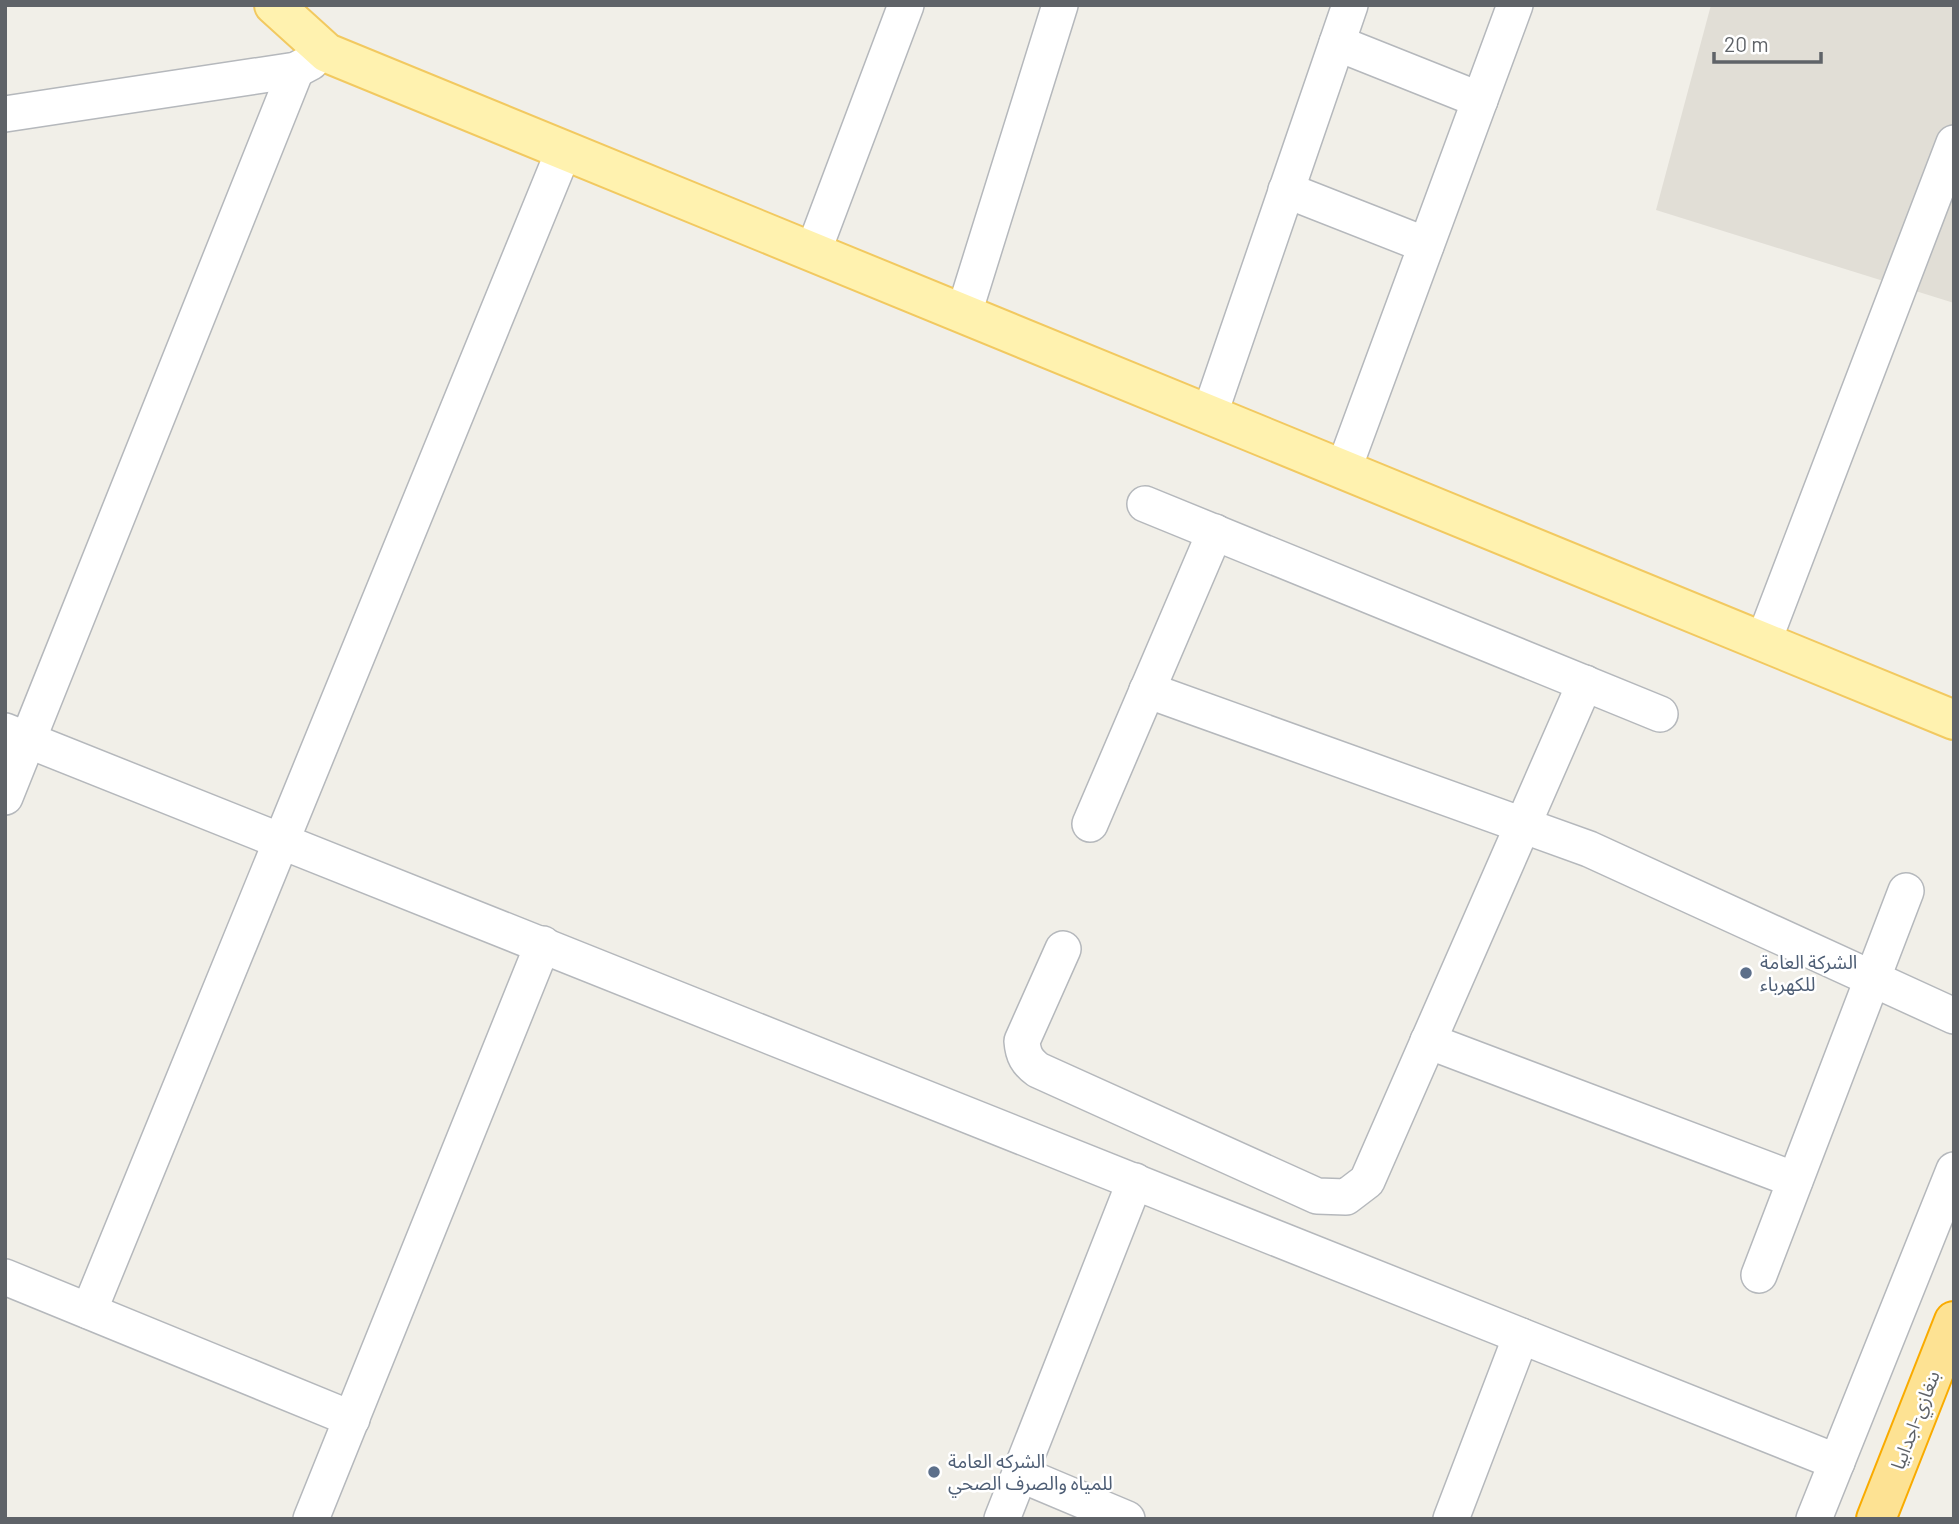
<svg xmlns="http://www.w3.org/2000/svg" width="1959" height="1524" viewBox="0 0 1959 1524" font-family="Barlow,'Noto Sans Arabic',sans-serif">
  <rect width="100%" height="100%" fill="#f1efe8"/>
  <!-- education -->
  <polygon fill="#e1ded6" points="1711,5 1954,5 1954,303 1656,210"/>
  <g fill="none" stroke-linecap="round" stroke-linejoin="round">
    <!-- minor casing -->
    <g stroke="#b5b8bc" stroke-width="38">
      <g id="minor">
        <polyline points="1337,43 1480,100"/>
        <polyline points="5,114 296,70 311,62"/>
        <polyline points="1286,190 1426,245"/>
        <polyline points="813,252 906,5"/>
        <polyline points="964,313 1060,5"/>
        <polyline points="1210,413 1350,5"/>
        <polyline points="1344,468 1515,5"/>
        <polyline points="1145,504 1660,714"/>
        <polyline points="1764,640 1954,143"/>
        <polyline points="1147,690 1589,849 1954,1016"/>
        <polyline points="5,731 1837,1462"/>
        <polyline points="5,797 296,70"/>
        <polyline points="1090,824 1215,532"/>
        <path d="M1063 949 1022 1041C1023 1055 1027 1062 1038 1070L1317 1196 1346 1197 1367 1181 1585 683"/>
        <polyline points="1428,1041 1795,1180"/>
        <polyline points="1759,1275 1906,891"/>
        <polyline points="5,1277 352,1419"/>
        <polyline points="89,1311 564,150"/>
        <polyline points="1020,1474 1127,1519"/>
        <polyline points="311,1519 543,944"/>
        <polyline points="1002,1519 1135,1181"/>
        <polyline points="1451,1519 1521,1336"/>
        <polyline points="1814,1519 1954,1170"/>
      </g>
    </g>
    <!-- major casing -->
    <g stroke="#f2c960" stroke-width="42">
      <polyline id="major" points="274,5 327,53 1954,720"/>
    </g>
    <!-- highway casing -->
    <g stroke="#f9ab00" stroke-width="42">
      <polyline id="highway" points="1876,1519 1954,1321"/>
    </g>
    <!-- minor -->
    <use href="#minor" stroke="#fff" stroke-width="35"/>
    <!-- major -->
    <use href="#major" stroke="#fff2af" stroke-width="38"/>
    <!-- highway -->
    <use href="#highway" stroke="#fde293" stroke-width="38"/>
  </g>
  <!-- markers -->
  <g fill="#5c6f8a" stroke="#fff" stroke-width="2.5">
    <circle cx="1746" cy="973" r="7"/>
    <circle cx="934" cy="1472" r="7"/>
  </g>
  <g text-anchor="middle" stroke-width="5" stroke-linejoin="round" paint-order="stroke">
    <!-- service labels -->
    <g font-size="19" fill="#4e5e75" stroke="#fff" text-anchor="start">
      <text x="1760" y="969">الشركة العامة<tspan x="1760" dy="22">للكهرباء</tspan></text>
      <text x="948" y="1468">الشركه العامة<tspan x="948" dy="22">للمياه والصرف الصحي</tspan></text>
    </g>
    <!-- street labels -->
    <g font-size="19" fill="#5f6368" stroke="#fff">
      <text transform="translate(1915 1420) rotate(-69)" y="7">بنغازي-اجدابيا</text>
    </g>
  </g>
  <!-- border -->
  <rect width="1959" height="1524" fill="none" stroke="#5f6368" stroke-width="14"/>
  <!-- scale -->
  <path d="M1714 52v10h107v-10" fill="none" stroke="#5f6368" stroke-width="3.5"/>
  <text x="1724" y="52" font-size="21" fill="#5f6368" stroke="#ffffff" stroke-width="5" paint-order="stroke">20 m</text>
</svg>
